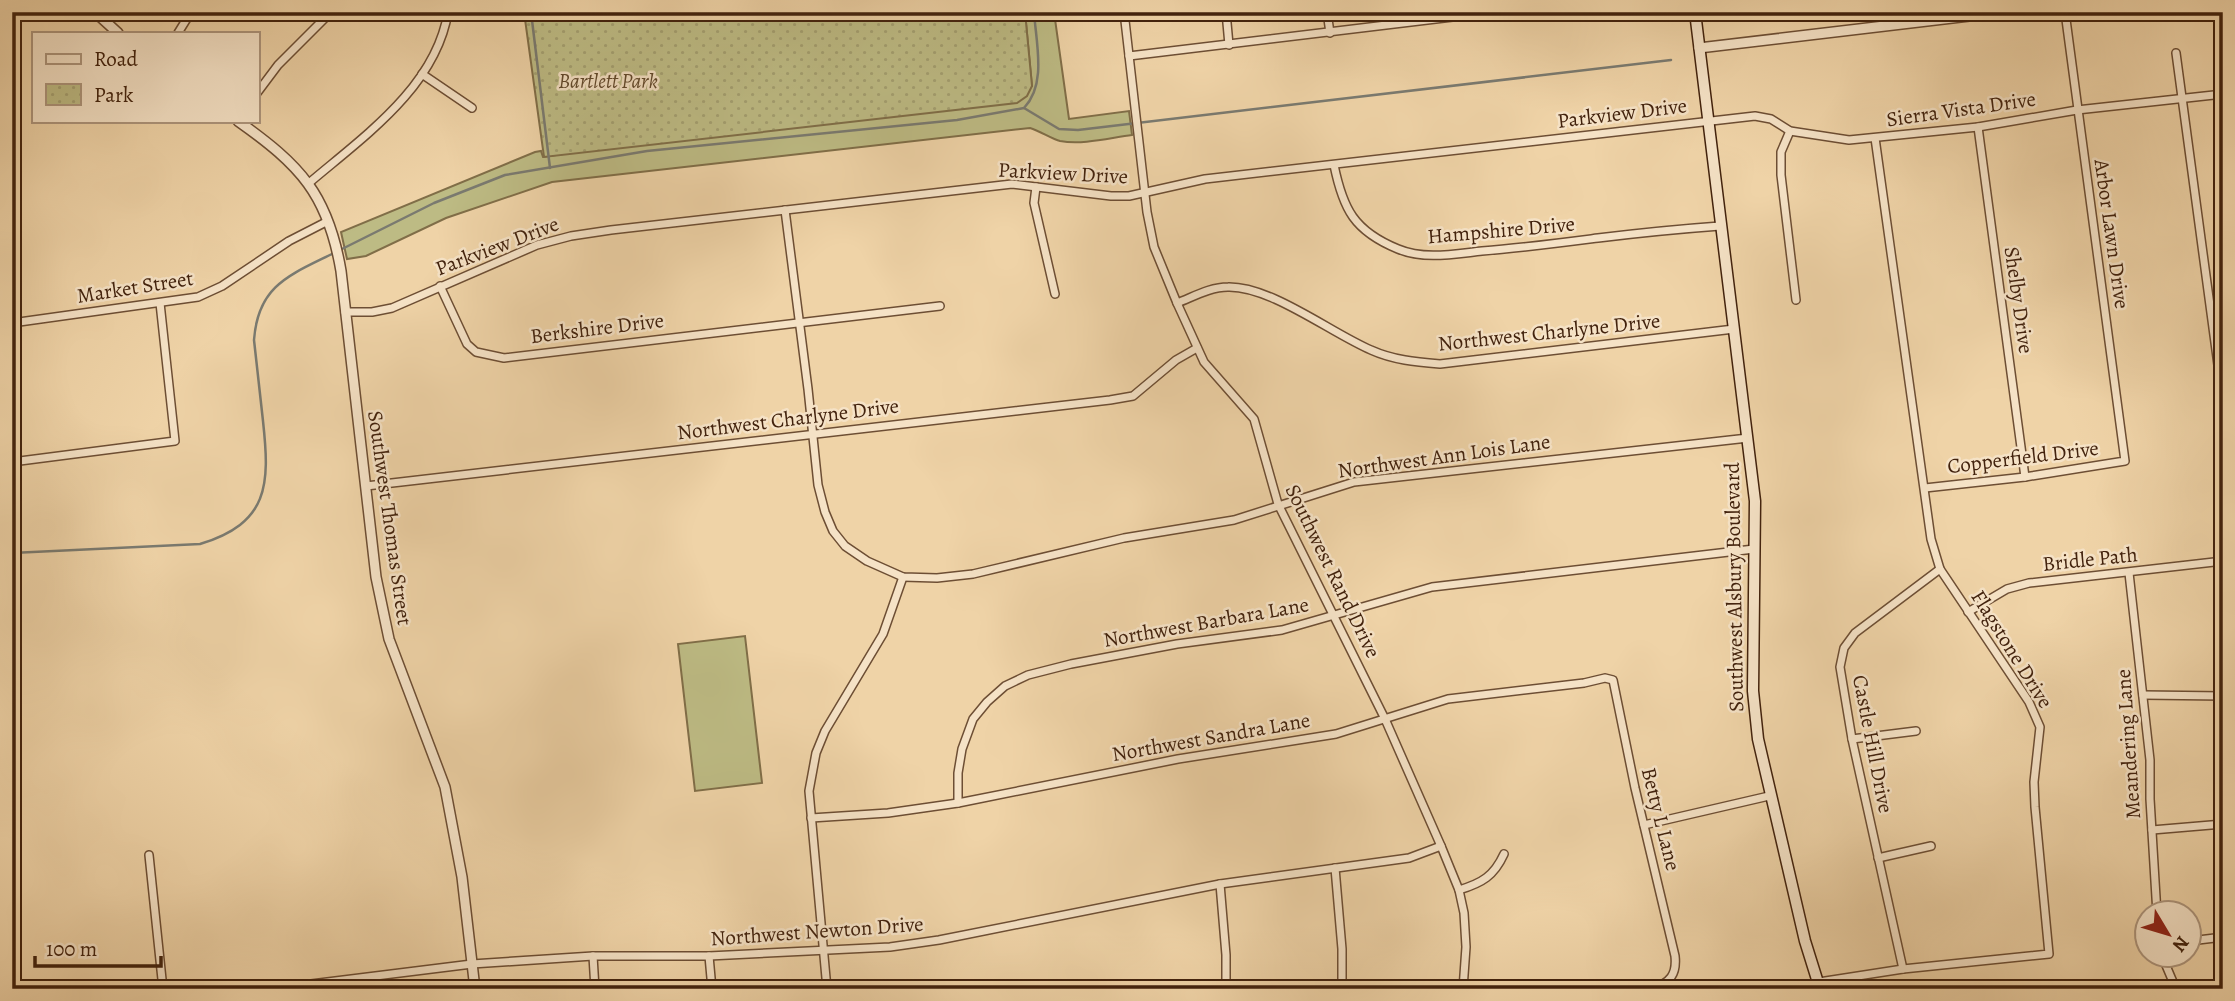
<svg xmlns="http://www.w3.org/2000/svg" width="2235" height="1001" viewBox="0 0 2235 1001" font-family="Alegreya,serif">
  <defs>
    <pattern id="park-dots" width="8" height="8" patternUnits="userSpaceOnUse" patternTransform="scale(1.75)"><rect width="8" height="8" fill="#bdbb84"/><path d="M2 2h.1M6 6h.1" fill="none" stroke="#a4a071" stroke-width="1.8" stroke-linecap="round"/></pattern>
  </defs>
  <rect width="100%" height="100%" fill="#efd3a7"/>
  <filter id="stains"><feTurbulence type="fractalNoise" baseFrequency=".00286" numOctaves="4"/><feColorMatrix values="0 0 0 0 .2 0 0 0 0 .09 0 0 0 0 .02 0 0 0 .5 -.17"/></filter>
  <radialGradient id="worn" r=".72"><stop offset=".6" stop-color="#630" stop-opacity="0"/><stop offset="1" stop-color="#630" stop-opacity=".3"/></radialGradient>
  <!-- grass -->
  <g fill="#bdbb84" stroke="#806e48" stroke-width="2">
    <path d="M1025 12H1054L1069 119 1129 111 1132 135C1109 138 1083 145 1060 141 1052 139 1040 131 1030 128L552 182 446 218 366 256 347 259 341 232 535 152 541 151 543 157 1032 86Z"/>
    <polygon points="745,636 762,783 695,791 678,644"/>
  </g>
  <!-- park -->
  <polygon fill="url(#park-dots)" stroke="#806e48" stroke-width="2" points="524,12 1025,12 1032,86 1027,96 1017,103 544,157"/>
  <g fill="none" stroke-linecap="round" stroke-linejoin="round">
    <!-- stream -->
    <g stroke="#7a7a70" stroke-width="2.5">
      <polyline points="531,12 550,168"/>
      <polyline points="1024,108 1059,129 1078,130 1671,60"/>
      <path d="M340 250 434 203 505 175 647 151 957 120 1024 108C1047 84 1036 43 1034 12"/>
      <path d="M12 553 200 544C269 523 270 485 263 421 260 394 257 367 254 340 258 285 290 275 334 253"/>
    </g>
    <!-- minor casing -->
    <g stroke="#6d4e34" stroke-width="10">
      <g id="minor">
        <polyline points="1124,12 1147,212 1154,247 1177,303 1204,362 1254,419 1278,504 1385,719 1441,846 1459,890 1464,913 1466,947 1463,989"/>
        <polyline points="1226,12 1229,45"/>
        <polyline points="1327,12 1330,33"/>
        <polyline points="178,33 191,12"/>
        <polyline points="2176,53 2223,402"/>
        <polyline points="1129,56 1494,12"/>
        <polyline points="422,74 472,108"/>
        <polyline points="257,93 278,65 331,12"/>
        <polyline points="1978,127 2025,477"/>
        <polyline points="1790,131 1781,152 1781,175 1796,300"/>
        <path d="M1334 165C1343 209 1354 231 1398 249 1424 260 1454 254 1482 251 1521 248 1559 243 1598 238 1639 233 1679 229 1720 226"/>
        <path d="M309 183C363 137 436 87 448 12"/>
        <polyline points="1036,187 1034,203 1055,294"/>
        <polyline points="785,210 808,389 818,485 825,512 833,531 845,546 867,561 903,577 937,578 973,574 1124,538 1234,520 1354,482 1748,438"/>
        <polyline points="440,286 467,344 476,352 504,358 940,306"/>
        <path d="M1177 303C1193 297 1210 287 1228 287 1271 286 1331 333 1371 350 1393 360 1416 362 1440 364L1734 329"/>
        <polyline points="345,312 372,312 392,308 537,245 571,236 611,230 1012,184 1111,196 1129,196 1205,179 1755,116 1771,119 1790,131 1849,140 1978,127 2077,110 2223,94"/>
        <polyline points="12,323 198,297 222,286 289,241 328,221"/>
        <polyline points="12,462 175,441 160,303"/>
        <polyline points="366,486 1110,400 1133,396 1176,360 1197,348"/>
        <polyline points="1925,488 2025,477 2125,461 2065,12"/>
        <polyline points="2129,573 2150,760 2150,799 2157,914"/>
        <polyline points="1968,612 2007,589 2029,583 2223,561"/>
        <polyline points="2143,695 2223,696"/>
        <polyline points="1852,739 1916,731"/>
        <polyline points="958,803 958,773 962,749 973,719 987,702 1005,686 1028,675 1071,664 1177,644 1282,630 1432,587 1754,549"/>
        <path d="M811 818 888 813 958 803 1178 759 1336 734 1448 699 1584 683 1605 678 1613 680 1635 788 1675 956C1677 975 1670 982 1653 989"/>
        <polyline points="1644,825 1769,796"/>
        <polyline points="2152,830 2223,824"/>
        <polyline points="149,855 163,989"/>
        <polyline points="1878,858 1931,846"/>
        <polyline points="1335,868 1342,949 1342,989"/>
        <polyline points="1220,884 1226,955 1226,989"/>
        <path d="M1459 890C1482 883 1494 876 1504 854"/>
        <polyline points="2190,941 2223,937"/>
        <polyline points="593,956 595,989"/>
        <polyline points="709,956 712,989"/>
        <polyline points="2162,956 2176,989"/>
        <polyline points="1903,969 1852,739 1840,667 1844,648 1855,633 1940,569"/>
        <polyline points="1819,982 1903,969 2049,954 2035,807 2034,782 2040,727 2029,702 1940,569 1931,539 1875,138"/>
        <polyline points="271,989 472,964 593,956 709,956 890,947 939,940 1220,884 1409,858 1441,846"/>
        <polyline points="827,989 809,791 816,753 825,731 883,634 903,577"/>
      </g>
    </g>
    <!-- tertiary casing -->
    <g stroke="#6d4e34" stroke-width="12">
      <g id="tertiary">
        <polyline points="95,12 118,33"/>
        <polyline points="1699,48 2003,12"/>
        <path d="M238 121C300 165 328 194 341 271L376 577 389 639 445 787 462 877 475 989"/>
      </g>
    </g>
    <!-- secondary casing -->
    <g stroke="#42220d" stroke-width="13">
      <polyline id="secondary" points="1695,12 1755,501 1753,691 1758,739 1805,941 1820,989"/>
    </g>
    <!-- minor -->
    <use href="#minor" stroke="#f5e2c6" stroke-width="7"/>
    <!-- tertiary -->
    <use href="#tertiary" stroke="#f5e2c6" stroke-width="9"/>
    <!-- secondary -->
    <use href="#secondary" stroke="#f5e2c6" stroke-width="10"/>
  </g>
  <g text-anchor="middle" stroke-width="5" stroke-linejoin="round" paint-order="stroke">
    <!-- park labels -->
    <g font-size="21" font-style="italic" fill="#61482b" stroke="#f5e2c6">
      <text x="608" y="88">Bartlett Park</text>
    </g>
    <!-- street labels -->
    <g font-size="21" fill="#42220d" stroke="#f5e2c6">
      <text transform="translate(1961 109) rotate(-8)" y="7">Sierra Vista Drive</text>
      <text transform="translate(1622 113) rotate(-7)" y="7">Parkview Drive</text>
      <text transform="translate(1063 173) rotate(3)" y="7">Parkview Drive</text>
      <text transform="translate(1501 230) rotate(-5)" y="7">Hampshire Drive</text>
      <text transform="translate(2112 234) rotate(82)" y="7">Arbor Lawn Drive</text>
      <text transform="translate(497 246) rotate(-21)" y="7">Parkview Drive</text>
      <text transform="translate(135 287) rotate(-9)" y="7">Market Street</text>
      <text transform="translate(2019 300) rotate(82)" y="7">Shelby Drive</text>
      <text transform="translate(597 328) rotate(-7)" y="7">Berkshire Drive</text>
      <text transform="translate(1549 332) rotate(-6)" y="7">Northwest Charlyne Drive</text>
      <text transform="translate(788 419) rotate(-7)" y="7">Northwest Charlyne Drive</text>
      <text transform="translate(1444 456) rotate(-8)" y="7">Northwest Ann Lois Lane</text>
      <text transform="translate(2023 457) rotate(-7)" y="7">Copperfield Drive</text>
      <text transform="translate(390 518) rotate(82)" y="7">Southwest Thomas Street</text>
      <text transform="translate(2090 559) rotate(-6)" y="7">Bridle Path</text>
      <text transform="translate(1333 571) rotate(64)" y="7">Southwest Rand Drive</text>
      <text transform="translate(1734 587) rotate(-91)" y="7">Southwest Alsbury Boulevard</text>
      <text transform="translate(1206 622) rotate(-10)" y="7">Northwest Barbara Lane</text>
      <text transform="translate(2012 649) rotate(58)" y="7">Flagstone Drive</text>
      <text transform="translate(1211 737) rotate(-10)" y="7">Northwest Sandra Lane</text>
      <text transform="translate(1873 744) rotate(79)" y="7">Castle Hill Drive</text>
      <text transform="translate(2128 744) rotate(-94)" y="7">Meandering Lane</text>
      <text transform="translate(1661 819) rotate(76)" y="7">Betty L Lane</text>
      <text transform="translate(817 931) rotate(-4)" y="7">Northwest Newton Drive</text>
    </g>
  </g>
  <!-- margin -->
  <rect width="2235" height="1001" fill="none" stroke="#efd3a7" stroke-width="42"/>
  <rect x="14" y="14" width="2207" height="973" fill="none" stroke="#42220d" stroke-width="3.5"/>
  <rect x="21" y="21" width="2193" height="959" fill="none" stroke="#42220d" stroke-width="2"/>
  <!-- legend -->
  <rect x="32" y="32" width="228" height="91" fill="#f5e2c6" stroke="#ad957c" stroke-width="2"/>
  <rect x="46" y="54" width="35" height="10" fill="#f5e2c6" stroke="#ad957c" stroke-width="2"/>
  <text x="94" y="66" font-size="21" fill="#42220d">Road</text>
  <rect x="46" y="84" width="35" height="21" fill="url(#park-dots)" stroke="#ad957c" stroke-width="2"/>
  <text x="94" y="102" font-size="21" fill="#42220d">Park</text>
  <!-- north arrow -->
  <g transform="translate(2168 934) rotate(128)"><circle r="33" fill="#f5e2c6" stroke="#ad957c" stroke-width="2"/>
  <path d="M0-5L12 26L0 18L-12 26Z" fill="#8f2418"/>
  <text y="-10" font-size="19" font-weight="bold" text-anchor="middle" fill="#42220d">N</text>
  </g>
  <!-- scale -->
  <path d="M35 956v10h126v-10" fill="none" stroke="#42220d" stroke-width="3.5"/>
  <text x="46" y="956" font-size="21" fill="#42220d" stroke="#f5e2c6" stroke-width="5" paint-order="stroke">100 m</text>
  <rect width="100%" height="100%" filter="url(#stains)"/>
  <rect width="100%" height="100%" fill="url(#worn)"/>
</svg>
